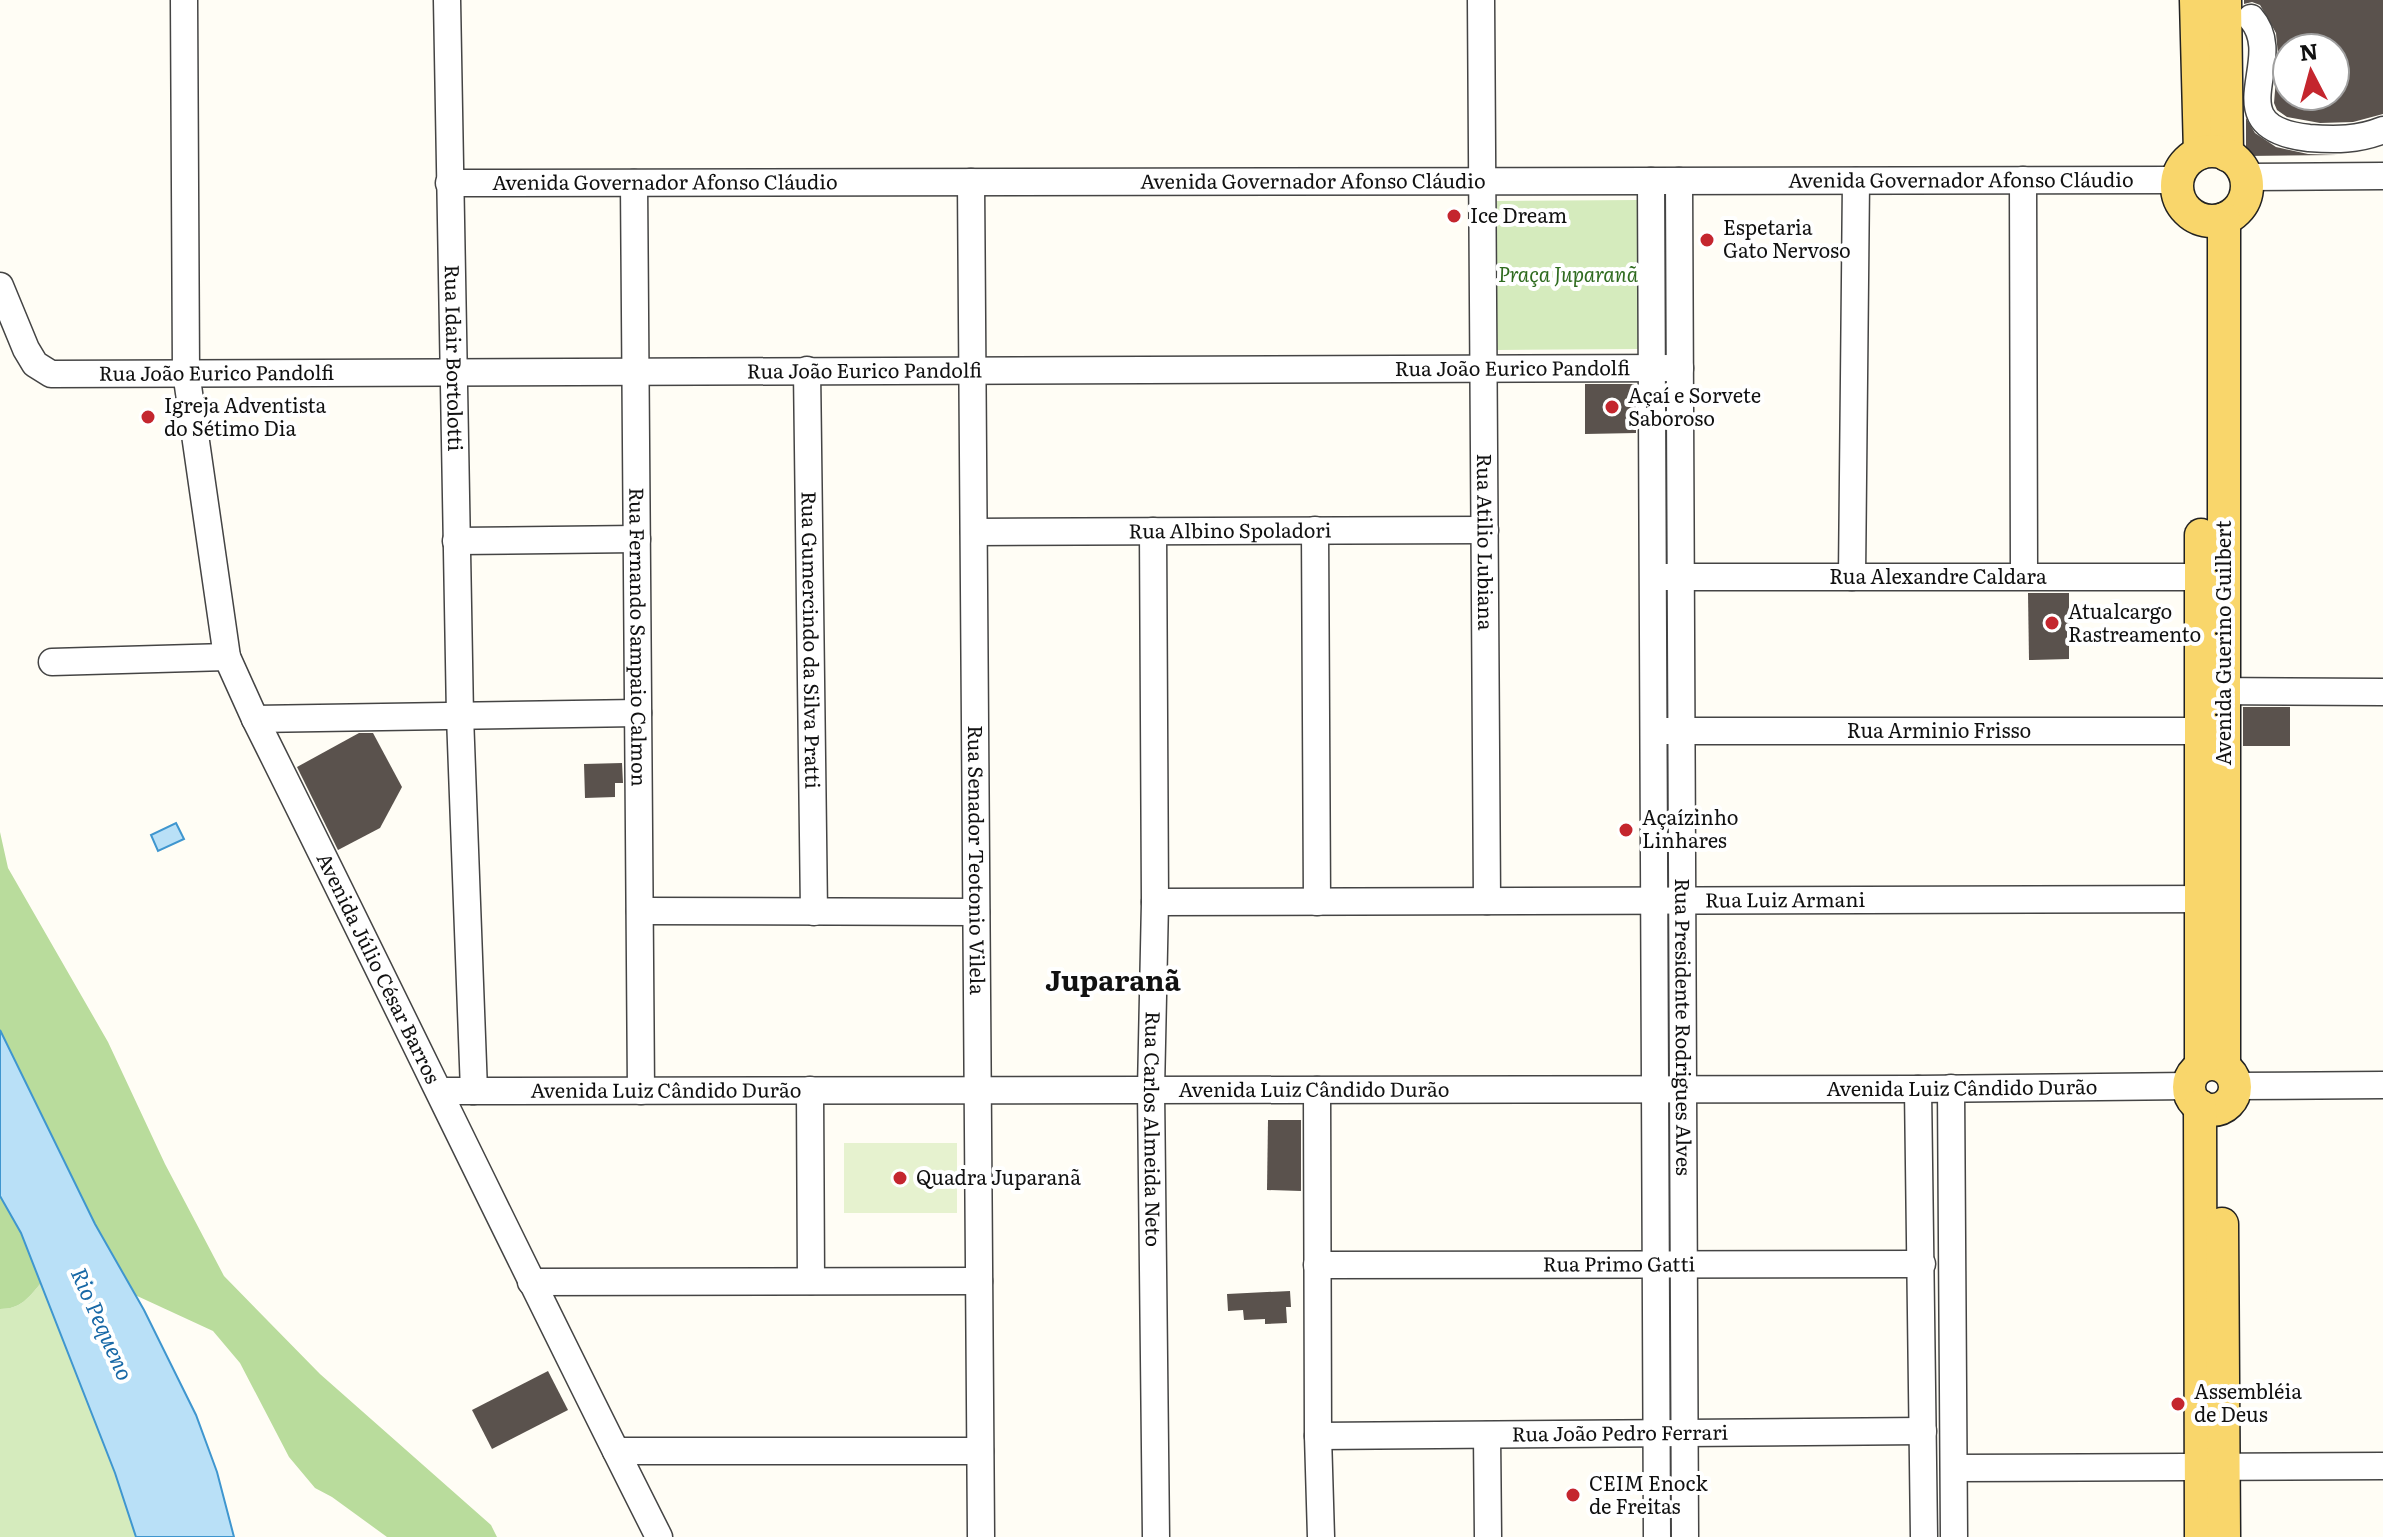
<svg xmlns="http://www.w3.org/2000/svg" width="2383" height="1537" viewBox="0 0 2383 1537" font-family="Literata,serif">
  <rect width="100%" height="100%" fill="#fffdf5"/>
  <!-- green -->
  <g fill="#d5ebbd">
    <polygon points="1638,200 1639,349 1497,350 1497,201"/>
    <path d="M41 1283 115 1473 136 1537H0V1309C21 1309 28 1298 41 1283Z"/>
  </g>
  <!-- forest -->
  <g fill="#b9dc9c">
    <polygon points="0,832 8,868 108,1042 165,1164 224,1276 320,1374 491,1525 497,1537 387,1537 332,1497 315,1488 289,1457 240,1363 213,1331 135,1295 95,1224 0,1030"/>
    <path d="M0 1196 21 1233 41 1283C28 1298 21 1309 0 1309Z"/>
  </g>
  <!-- pitch -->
  <rect fill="#e6f2cf" x="844" y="1143" width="113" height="70"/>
  <!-- water -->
  <g fill="#b9e0f7" stroke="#3f96cf" stroke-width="2">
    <polygon points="176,823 184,839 158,851 151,835"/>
    <polygon points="0,1030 95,1224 144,1310 196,1415 217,1472 234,1537 136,1537 115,1473 21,1233 0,1196"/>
  </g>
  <!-- building -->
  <g fill="#5a524d" fill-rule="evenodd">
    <path d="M2244 0H2383V114L2353 122 2320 123 2287 117 2277 110 2274 103 2278 55 2276 33 2260 5 2252 2 2244 4ZM2287 48H2335V96H2287Z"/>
    <polygon points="2246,118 2255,133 2276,147 2308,154 2338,155 2246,156"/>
    <polygon points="1585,384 1636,384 1636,433 1585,434"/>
    <polygon points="2028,593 2069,593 2069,659 2029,660"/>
    <rect x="2243" y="707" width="47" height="39"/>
    <polygon points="359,733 373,733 402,787 380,828 338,850 297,767"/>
    <polygon points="622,763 623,783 615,783 615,797 585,798 584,764"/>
    <polygon points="1268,1120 1301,1120 1301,1191 1267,1190"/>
    <polygon points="1290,1291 1291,1307 1286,1307 1287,1323 1265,1324 1265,1319 1244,1320 1243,1310 1228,1311 1227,1294"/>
    <polygon points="548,1371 568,1410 492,1449 472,1410"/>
  </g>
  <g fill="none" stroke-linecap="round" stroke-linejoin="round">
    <!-- minor casing -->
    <g stroke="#444" stroke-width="29">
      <g id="minor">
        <path id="s1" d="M184 0 186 372 227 657 255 719C391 991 522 1266 659 1537"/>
        <path id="s2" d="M447 0 460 716 474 1091"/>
        <path id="s3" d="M1481 0 1487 901"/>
        <path d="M2251 18C2289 61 2212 127 2309 138 2336 140 2358 140 2383 130"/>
        <polyline points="2246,177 2383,176"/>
        <polyline points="2023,180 2024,576"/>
        <polyline points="1651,181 1657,1537"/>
        <path id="s4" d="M1679 181 1685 1537"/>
        <path id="s5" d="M971 182 981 1537"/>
        <path id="s6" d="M449 183 2177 180"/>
        <path id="s7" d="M634 183 641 1091"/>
        <path id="s8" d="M0 286 26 349 35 364 51 374 1680 368"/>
        <path id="s9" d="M807 370 814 912"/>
        <polyline points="1315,530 1317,902"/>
        <path id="s10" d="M1153 531 1155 902 1151 1090 1156 1537"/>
        <path id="s11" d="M974 532 1485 530"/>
        <polyline points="456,541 637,539"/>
        <path id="s12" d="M1664 577H2221"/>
        <polyline points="1852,577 1856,181"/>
        <polyline points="52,662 227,657"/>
        <polyline points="2207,691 2383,692"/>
        <polyline points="255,719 638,713"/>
        <path id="s13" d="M1665 731H2218"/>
        <path id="s14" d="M1155 902 2219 899"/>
        <polyline points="640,911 976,912"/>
        <polyline points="2235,1086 2383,1085"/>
        <polyline points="1951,1088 1954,1537"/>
        <polyline points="1918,1089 1924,1537"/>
        <polyline points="810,1090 811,1281"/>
        <polyline points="1317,1090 1318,1436 1321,1537"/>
        <path id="s15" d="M440 1091 1918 1089 2189 1086"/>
        <path id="s16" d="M1317 1265 1922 1264"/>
        <polyline points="531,1282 979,1281"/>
        <polyline points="1487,1435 1488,1537"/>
        <path id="s17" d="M1318 1436 1923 1431"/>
        <polyline points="616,1451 980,1451"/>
        <polyline points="1954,1468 2383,1466"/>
      </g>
    </g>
    <!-- major casing -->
    <g stroke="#222" stroke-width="35">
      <g id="major">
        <polyline points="2196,0 2200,153"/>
        <polyline points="2225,0 2227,155"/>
        <circle cx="2212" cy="186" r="35"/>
        <polyline points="2224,219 2224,1067"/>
        <circle cx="2212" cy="1087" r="23"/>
        <polyline points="2201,1066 2201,535"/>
        <polyline points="2200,1106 2201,1537"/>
        <polyline points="2222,1224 2224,1537"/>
      </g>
    </g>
    <!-- minor -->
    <use href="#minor" stroke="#fff" stroke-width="26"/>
    <!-- major -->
    <use href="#major" stroke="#f9d66b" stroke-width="32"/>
  </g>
  <!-- markers -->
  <g fill="#c4262e" stroke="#fff" stroke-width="3">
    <circle cx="1454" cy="216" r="8"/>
    <circle cx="1707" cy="240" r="8"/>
    <circle cx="1612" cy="407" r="8"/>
    <circle cx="148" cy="417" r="8"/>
    <circle cx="2052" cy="623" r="8"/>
    <circle cx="1626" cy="830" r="8"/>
    <circle cx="900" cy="1178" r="8"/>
    <circle cx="2178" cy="1404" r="8"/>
    <circle cx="1573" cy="1495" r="8"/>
  </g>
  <g text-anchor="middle" stroke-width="8" stroke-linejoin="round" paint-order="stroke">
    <!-- street labels -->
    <g font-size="20" fill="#111" stroke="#fff">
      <text dy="7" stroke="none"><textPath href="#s6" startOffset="1512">Avenida Governador Afonso Cláudio</textPath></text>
      <text dy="7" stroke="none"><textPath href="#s6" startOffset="864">Avenida Governador Afonso Cláudio</textPath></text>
      <text dy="7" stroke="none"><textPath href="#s6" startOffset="216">Avenida Governador Afonso Cláudio</textPath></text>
      <text dy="7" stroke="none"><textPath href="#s2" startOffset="358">Rua Idair Bortolotti</textPath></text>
      <text dy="7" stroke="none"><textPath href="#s8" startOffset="1566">Rua João Eurico Pandolfi</textPath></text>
      <text dy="7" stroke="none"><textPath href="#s8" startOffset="918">Rua João Eurico Pandolfi</textPath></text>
      <text dy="7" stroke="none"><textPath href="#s8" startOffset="270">Rua João Eurico Pandolfi</textPath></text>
      <text dy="7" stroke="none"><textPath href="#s11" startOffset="256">Rua Albino Spoladori</textPath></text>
      <text dy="7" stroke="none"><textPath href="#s3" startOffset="542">Rua Atilio Lubiana</textPath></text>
      <text dy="7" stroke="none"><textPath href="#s12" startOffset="274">Rua Alexandre Caldara</textPath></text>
      <text dy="7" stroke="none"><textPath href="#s7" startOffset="454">Rua Fernando Sampaio Calmon</textPath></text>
      <text dy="7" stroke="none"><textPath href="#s9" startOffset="270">Rua Gumercindo da Silva Pratti</textPath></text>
      <text transform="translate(2224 643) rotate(-90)" y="7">Avenida Guerino Guilbert</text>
      <text dy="7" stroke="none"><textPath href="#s13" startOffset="274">Rua Arminio Frisso</textPath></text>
      <text dy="7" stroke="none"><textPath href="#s5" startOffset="678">Rua Senador Teotonio Vilela</textPath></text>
      <text dy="7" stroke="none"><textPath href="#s14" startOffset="630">Rua Luiz Armani</textPath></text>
      <text dy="7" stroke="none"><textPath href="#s1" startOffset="1006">Avenida Júlio César Barros</textPath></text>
      <text dy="7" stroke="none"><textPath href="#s4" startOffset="846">Rua Presidente Rodrigues Alves</textPath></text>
      <text dy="7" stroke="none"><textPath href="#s15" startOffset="1522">Avenida Luiz Cândido Durão</textPath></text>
      <text dy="7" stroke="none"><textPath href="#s15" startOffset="874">Avenida Luiz Cândido Durão</textPath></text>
      <text dy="7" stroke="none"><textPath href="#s15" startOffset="226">Avenida Luiz Cândido Durão</textPath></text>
      <text dy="7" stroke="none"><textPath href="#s10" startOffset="598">Rua Carlos Almeida Neto</textPath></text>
      <text dy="7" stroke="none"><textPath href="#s16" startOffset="302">Rua Primo Gatti</textPath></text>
      <text dy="7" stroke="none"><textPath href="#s17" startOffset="302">Rua João Pedro Ferrari</textPath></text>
    </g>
    <!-- poi labels -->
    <g font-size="20" fill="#111" stroke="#fff" text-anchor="start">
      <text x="1470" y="223">Ice Dream</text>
      <text x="1723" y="235">Espetaria<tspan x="1723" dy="23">Gato Nervoso</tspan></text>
      <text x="1628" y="403">Açaí e Sorvete<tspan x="1628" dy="23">Saboroso</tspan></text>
      <text x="164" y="413">Igreja Adventista<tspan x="164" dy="23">do Sétimo Dia</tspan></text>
      <text x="2068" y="619">Atualcargo<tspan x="2068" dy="23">Rastreamento</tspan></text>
      <text x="1642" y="825">Açaízinho<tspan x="1642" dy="23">Linhares</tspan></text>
      <text x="916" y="1185">Quadra Juparanã</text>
      <text x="2194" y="1399">Assembléia<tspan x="2194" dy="23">de Deus</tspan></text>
      <text x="1589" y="1491">CEIM Enock<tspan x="1589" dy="23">de Freitas</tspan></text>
    </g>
    <!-- park labels -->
    <g font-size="20" font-style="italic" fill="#2f6b1f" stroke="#fff">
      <text x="1568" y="282">Praça Juparanã</text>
    </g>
    <!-- water labels -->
    <g font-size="22" font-style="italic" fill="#1768a6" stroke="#fff">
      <text transform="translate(102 1324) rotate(66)" y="8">Rio Pequeno</text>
    </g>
    <!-- district labels -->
    <g font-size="28" font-weight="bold" fill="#111" stroke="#fff">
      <text x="1113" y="991">Juparanã</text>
    </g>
  </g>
  <!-- north arrow -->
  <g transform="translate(2311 72) rotate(354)"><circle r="38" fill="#ffffff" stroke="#a0a0a0" stroke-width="2"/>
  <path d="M0-6L14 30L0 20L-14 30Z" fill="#c4262e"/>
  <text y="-12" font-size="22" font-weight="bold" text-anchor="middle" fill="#111111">N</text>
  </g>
</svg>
